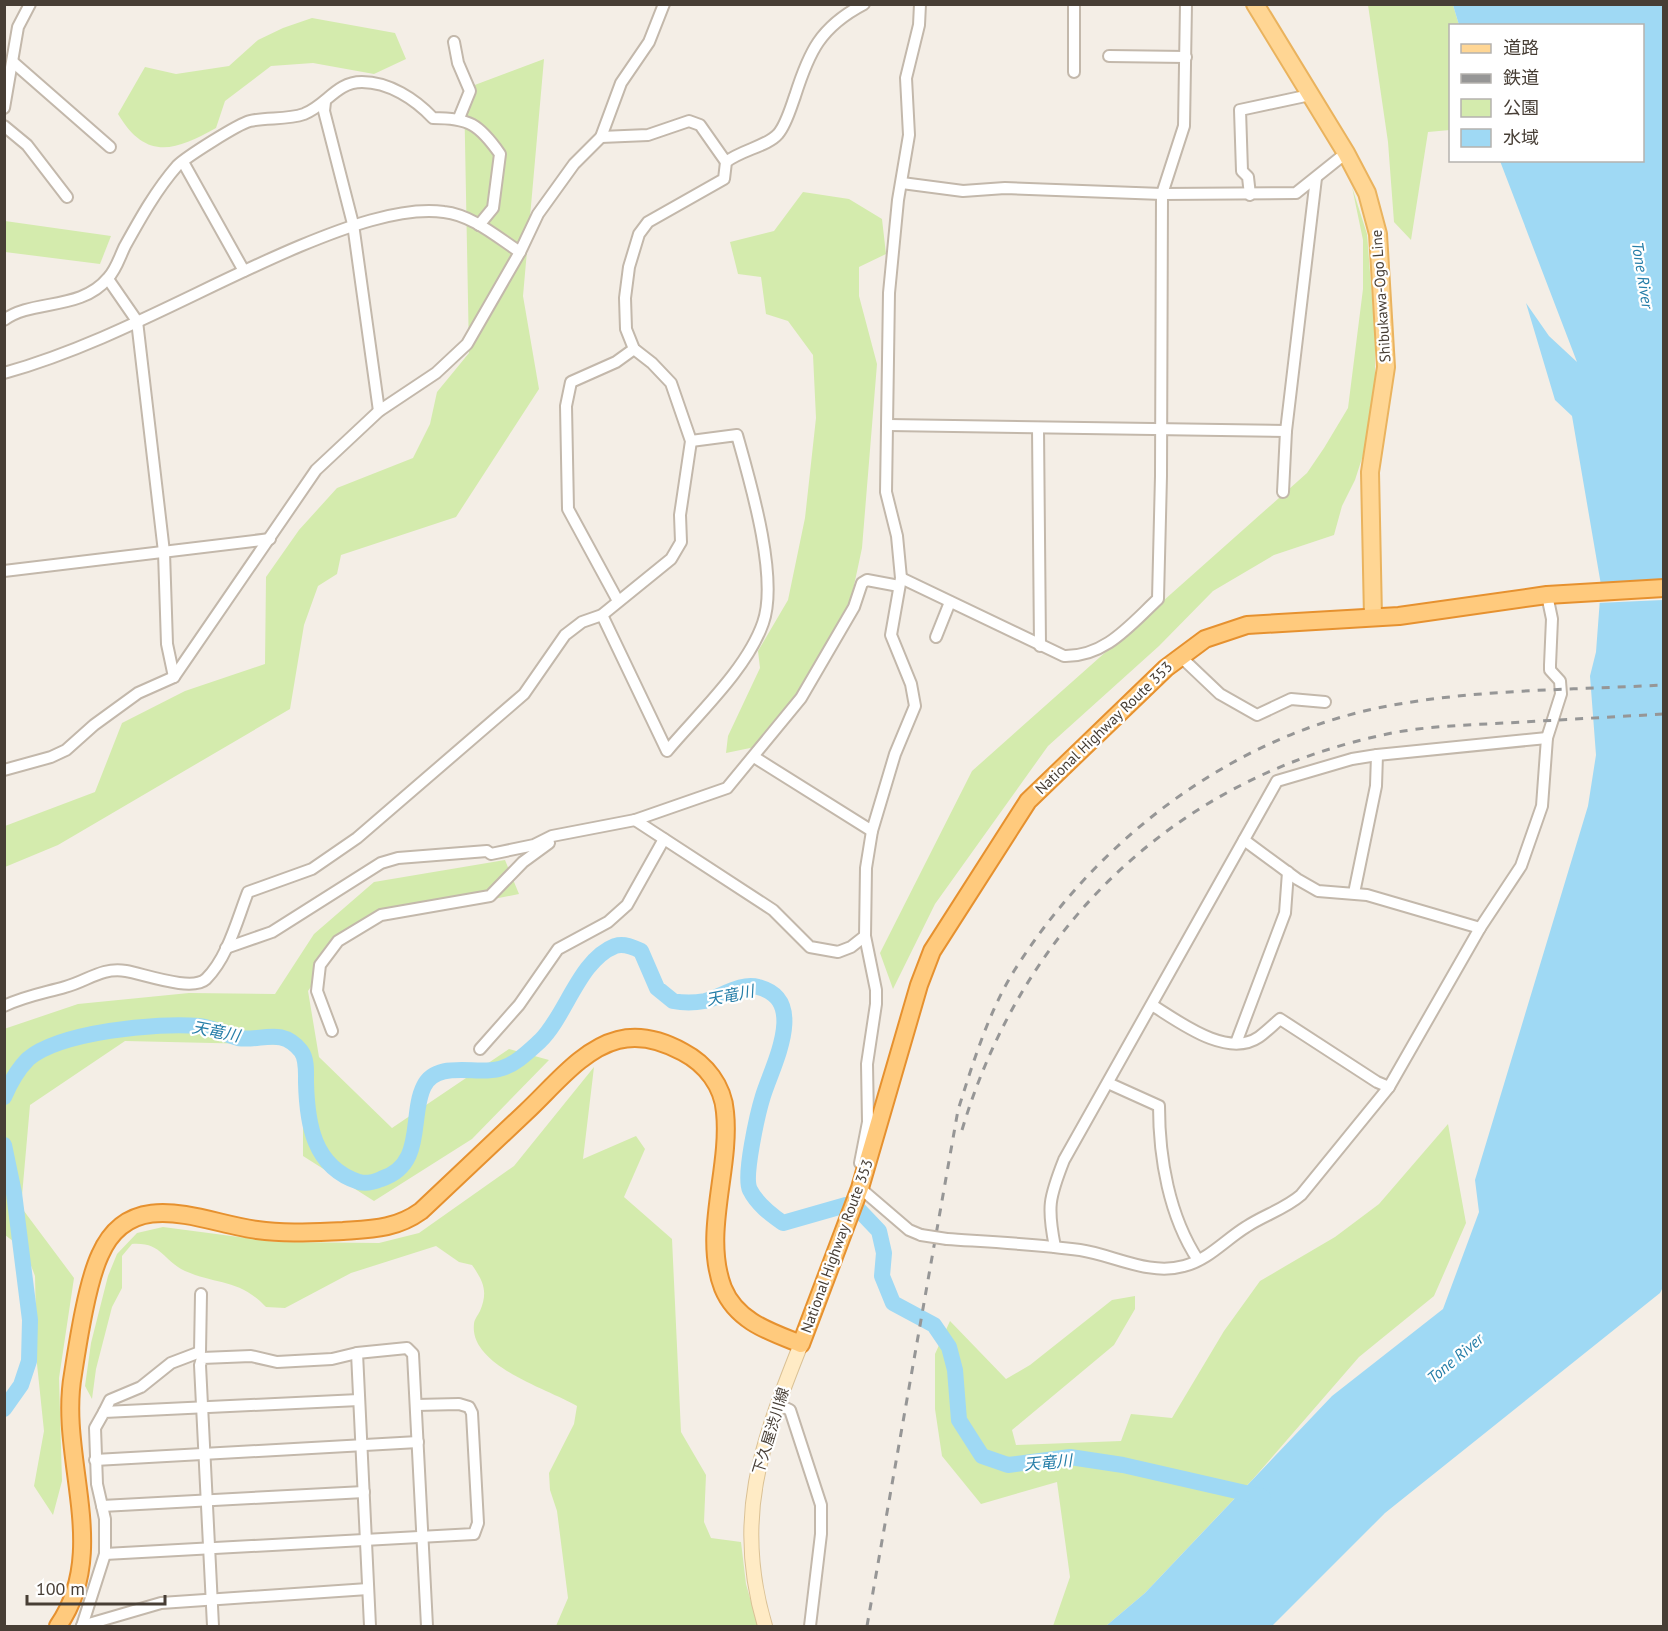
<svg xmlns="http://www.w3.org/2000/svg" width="1668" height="1631" viewBox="0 0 1668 1631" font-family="'PT Sans','Noto Sans JP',sans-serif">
  <rect width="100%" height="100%" fill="#f4eee6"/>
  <!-- green -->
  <g fill="#d4ebad">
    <polygon points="1368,5 1453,5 1459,25 1450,26 1450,130 1428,132 1411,240 1394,222 1388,142"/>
    <path d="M312 18 395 33 406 59 374 74 313 63 271 66 225 101 216 128C175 151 146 161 118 114L145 67 176 74 229 66 258 40 283 28Z"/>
    <polygon points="544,59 523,296 539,389 456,517 341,555 337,574 318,586 304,625 290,709 58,845 5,867 5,826 95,792 122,723 185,691 265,664 266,577 299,530 337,488 413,458 430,424 437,392 469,353 464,89"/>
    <polygon points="1352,187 1367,234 1375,336 1375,400 1365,449 1355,480 1342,506 1334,535 1274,555 1213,591 1159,646 1048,746 935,904 893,989 880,953 972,771 1307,473 1324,448 1348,408 1363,289 1363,240"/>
    <polygon points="803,192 849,199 882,219 886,254 859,267 859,296 877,364 862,548 849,609 800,692 755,747 726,753 728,736 760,668 758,651 788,600 805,518 816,418 813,355 788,321 766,314 761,277 738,274 730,242 774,231"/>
    <polygon points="5,221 111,236 100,264 5,252"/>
    <polygon points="505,860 519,894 353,927 308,991 319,1057 392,1128 509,1049 549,1060 472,1139 374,1201 303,1156 303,1082 296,1045 125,1041 30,1105 21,1207 74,1278 59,1378 62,1481 53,1515 34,1486 44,1431 37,1364 35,1276 25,1250 5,1235 4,1029 78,1004 189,993 275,994 314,934 374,882"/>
    <path d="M594 1067 583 1159 636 1136 645 1149 624 1197 672 1239 681 1432 706 1475 704 1522 711 1538 741 1542 746 1584 758 1626H556L568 1598 557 1511 550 1490 549 1473 574 1424 577 1406C548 1389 469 1366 474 1324 474 1320 478 1315 480 1311 488 1292 484 1282 472 1265L459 1262 436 1246 351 1273 285 1308 266 1307C240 1279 217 1285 185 1271 162 1260 162 1242 132 1244L122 1256V1288L112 1307 96 1369 92 1399 85 1386 91 1343 108 1276 117 1254 137 1233 163 1227 276 1242 379 1243 419 1233 514 1166Z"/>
    <polygon points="1448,1124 1466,1223 1434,1296 1359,1357 1253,1479 1145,1593 1106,1626 1053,1626 1070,1577 1057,1482 981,1504 942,1456 935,1409 935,1354 950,1321 1006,1379 1030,1365 1112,1300 1135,1296 1135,1309 1114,1345 1012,1430 1016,1445 1121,1441 1131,1414 1172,1418 1224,1331 1260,1281 1335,1237 1379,1204"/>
  </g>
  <!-- water -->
  <polygon fill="#9fd9f4" points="1453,5 1663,5 1663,1287 1660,1293 1385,1513 1272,1626 1106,1626 1145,1593 1332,1396 1443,1309 1479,1212 1475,1180 1588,806 1596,755 1590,676 1596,652 1601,585 1572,416 1555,400 1526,303 1549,336 1577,362 1500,161 1642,160 1642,26 1459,25"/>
  <!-- pier -->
  <polygon fill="#f4eee6" points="1663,580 1663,600 1597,603 1598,583"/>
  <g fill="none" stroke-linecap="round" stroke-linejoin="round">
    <!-- river -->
    <g stroke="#9fd9f4" stroke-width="16">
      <path d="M4 1097C10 1083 17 1070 28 1059 59 1032 158 1022 199 1026 213 1027 225 1035 238 1038 261 1042 281 1026 301 1051 307 1059 306 1072 306 1082 307 1123 313 1167 359 1182 366 1184 374 1182 381 1179 426 1165 409 1115 424 1086 437 1060 476 1075 499 1069 514 1066 529 1051 540 1041 566 1016 579 960 615 946 624 943 633 947 641 951L657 988 673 1001C683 1003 694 1003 705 1001 721 997 741 982 758 987 809 1000 772 1066 763 1096 758 1112 743 1177 750 1190 757 1204 770 1214 783 1223L846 1205 859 1210 879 1231 884 1253 882 1276 893 1303 934 1325 949 1347 955 1370 959 1420 982 1456 1008 1465 1070 1457 1123 1465 1263 1497"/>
      <polyline points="4,1145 14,1193 30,1320 29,1361 21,1385 4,1409"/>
    </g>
    <!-- minor casing -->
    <g stroke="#c3b8ab" stroke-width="14">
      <g id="minor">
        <polyline points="454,42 458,63 470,91 459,118"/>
        <polyline points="1109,56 1186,57"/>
        <polyline points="14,63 110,147"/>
        <polyline points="1074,72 1074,4"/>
        <polyline points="325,102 324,111 353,224 379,411"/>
        <polyline points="4,108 18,27 30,4"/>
        <polyline points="4,126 27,145 67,197"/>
        <polyline points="601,137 648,135 689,121 700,125 726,162"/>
        <polyline points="183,162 244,271"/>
        <polyline points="902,183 963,191 1005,188 1162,194 1296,193 1346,153"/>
        <polyline points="1250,195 1248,177 1242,171 1240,110 1310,95"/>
        <polyline points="108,279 137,321 164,552 167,644 174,677"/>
        <path d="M4 320C32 299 81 311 108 278 116 270 120 256 125 246 140 219 156 190 177 166 186 157 238 124 250 121 267 117 287 120 304 114 327 105 336 82 362 82 389 82 415 99 433 118 469 118 479 124 500 154L493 208 479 225"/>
        <path d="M4 373C108 344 202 287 300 246 341 229 400 206 444 212 472 215 497 237 520 252"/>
        <polyline points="889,425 1286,431"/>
        <polyline points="1038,428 1040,646"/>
        <polyline points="1283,492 1286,431 1316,178"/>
        <polyline points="4,571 270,539"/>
        <path d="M901 578 1064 656C1105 657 1130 625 1158 599L1161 476 1162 194 1184 126 1186 4"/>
        <polyline points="618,601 568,509 566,406 571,382 616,362 634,349"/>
        <path d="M602 615 667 751C698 714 747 669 763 623 779 578 750 481 737 435L691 441"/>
        <polyline points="936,637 950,602"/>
        <polyline points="1180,656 1220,694 1257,715 1291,699 1325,702"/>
        <polyline points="754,757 872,831"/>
        <polyline points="4,770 51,757 66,750 94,725 138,693 174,677 316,470 379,411 436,373 467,344 520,252 538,214 574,164 601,137 621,83 649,42 664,4"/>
        <polyline points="635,820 773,910 810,947 838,952 851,947 865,936"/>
        <polyline points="1244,840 1297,879 1318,891 1367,895 1480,928"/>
        <polyline points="1354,893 1376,786 1377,755"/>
        <polyline points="226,948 272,932 381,863 398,858 487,851 491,854 534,845 552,836 635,820 727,788 801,698 854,607 862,583 867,580 899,586"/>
        <path d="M1152 1005C1178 1021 1227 1059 1259 1037 1266 1032 1273 1025 1280 1019L1377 1082 1389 1087"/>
        <path d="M4 1006C25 996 44 993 65 987 88 981 101 967 126 971 144 974 192 992 206 979 228 957 237 920 248 892L312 869 357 838 524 694 565 635 582 622 602 615 671 559 681 542 680 515 691 441 671 383 652 363 634 349 626 329 625 298 629 267 639 234 648 222 724 179 726 162C741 150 768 146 778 134 786 125 791 107 795 96 809 52 820 27 864 4"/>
        <polyline points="332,1031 317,991 320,965 338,941 381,915 490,896 523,862 549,843"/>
        <polyline points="1236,1043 1285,913 1288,872"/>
        <polyline points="480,1049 519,1005 558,949 608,922 627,905 664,839"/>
        <path d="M1108 1083 1159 1106C1159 1158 1169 1216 1198 1260"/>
        <polyline points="860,1163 868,1122 867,1064 876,1004 876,990 865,936 866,868 872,831 895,754 915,706 911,684 891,635 901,578 897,536 886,492 889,293 898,200 909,135 906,78 919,25 920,4"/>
        <polyline points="859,1185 860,1188 909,1230 921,1235"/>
        <path d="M947 1239C992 1242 1036 1244 1080 1250 1114 1255 1149 1276 1184 1266 1208 1260 1225 1240 1246 1227 1264 1215 1285 1209 1301 1195L1389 1087 1480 928 1521 866 1542 806 1547 738 1561 694 1560 681 1550 670V665L1552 619 1547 595"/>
        <path d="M1055 1247C1047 1207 1049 1198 1064 1160L1277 781 1352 759 1377 755 1547 738"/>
        <polyline points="357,1353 370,1626"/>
        <polyline points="777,1404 790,1410 821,1505 821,1534 810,1626"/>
        <polyline points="104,1412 110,1400 141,1387 171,1363 200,1352 201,1294"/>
        <polyline points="95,1460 418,1442"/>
        <polyline points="102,1506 364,1492"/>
        <polyline points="105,1554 474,1534 478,1523 472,1413 469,1407 459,1404 416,1405"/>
        <polyline points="82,1626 105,1554 105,1519 97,1484 95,1428 104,1412 359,1400"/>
        <polyline points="82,1626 161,1603 368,1589"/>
        <polyline points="213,1626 200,1365 202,1358 251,1356 277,1362 332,1359 357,1353 407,1348 413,1354 427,1626"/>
      </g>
    </g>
    <!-- secondary casing -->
    <g stroke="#dac195" stroke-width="16">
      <path id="secondary" d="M765 1626C733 1519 761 1444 801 1344"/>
    </g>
    <!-- primary casing -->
    <g stroke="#eab35e" stroke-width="20">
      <polyline id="primary" points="1255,4 1346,153 1367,193 1378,234 1386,367 1370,472 1373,617"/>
    </g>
    <!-- trunk casing -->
    <g stroke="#e6912f" stroke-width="20">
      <path id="trunk" d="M58 1626C111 1550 58 1458 73 1374 78 1342 87 1283 100 1255 131 1184 203 1223 257 1230 285 1234 315 1232 343 1231 372 1229 396 1229 421 1211 456 1178 491 1145 526 1112 553 1087 582 1049 618 1040 641 1034 663 1041 683 1052 706 1064 723 1086 725 1112 731 1169 702 1233 723 1288 737 1322 771 1332 801 1344L860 1188 919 985 932 951 1028 801 1166 668 1205 639 1247 625 1399 616 1547 595 1664 588"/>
    </g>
    <!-- minor -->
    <use href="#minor" stroke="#fff" stroke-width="10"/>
    <!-- secondary -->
    <use href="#secondary" stroke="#ffebc5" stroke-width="14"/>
    <!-- primary -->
    <use href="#primary" stroke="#ffd694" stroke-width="16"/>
    <!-- trunk -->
    <use href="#trunk" stroke="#ffca7d" stroke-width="16"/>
    <!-- rail -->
    <g stroke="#969696" stroke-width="3" stroke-dasharray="8 8" stroke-linecap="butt">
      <path d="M962 1130C1024 923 1178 776 1392 733 1429 726 1467 725 1505 723 1558 720 1611 717 1664 714"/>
      <path d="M867 1626 958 1110C973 1063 988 1013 1014 971 1097 839 1233 735 1388 706 1478 689 1572 690 1664 685"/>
    </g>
    <!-- minor-bridge casing -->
    <g stroke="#c3b8ab" stroke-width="14" stroke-linecap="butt">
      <polyline id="minor-bridge" points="921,1235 947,1239"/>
    </g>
    <!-- minor-bridge -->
    <use href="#minor-bridge" stroke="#fff" stroke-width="10"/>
  </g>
  <g text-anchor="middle" stroke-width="4.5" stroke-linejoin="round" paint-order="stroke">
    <!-- street labels -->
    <g font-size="15" fill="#473e35" stroke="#fff">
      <text transform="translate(1381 296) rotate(-94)" y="5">Shibukawa-Ogo Line</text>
      <text transform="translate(1104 728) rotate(-44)" y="5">National Highway Route 353</text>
      <text transform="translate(837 1246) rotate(-70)" y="5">National Highway Route 353</text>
      <text transform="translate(771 1431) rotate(-73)" y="5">下久屋渋川線</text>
    </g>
    <!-- water labels -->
    <g font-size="16" font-style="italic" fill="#267ea8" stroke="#fff">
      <text transform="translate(1643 275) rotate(81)" y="6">Tone River</text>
      <text transform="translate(730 995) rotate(-11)" y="6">天竜川</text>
      <text transform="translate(216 1031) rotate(11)" y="6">天竜川</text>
      <text transform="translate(1455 1358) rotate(-40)" y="6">Tone River</text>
      <text transform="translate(1048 1462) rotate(-5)" y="6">天竜川</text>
    </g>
  </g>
  <!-- border -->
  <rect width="1668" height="1631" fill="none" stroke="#473e35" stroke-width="12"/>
  <!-- legend -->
  <rect x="1449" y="24" width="195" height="138" fill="#ffffff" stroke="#b5b2ae" stroke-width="1.5"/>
  <rect x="1461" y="44" width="30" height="9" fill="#ffd694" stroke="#b5b2ae" stroke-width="1.5"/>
  <text x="1503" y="54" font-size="18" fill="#473e35">道路</text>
  <rect x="1461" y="74" width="30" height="9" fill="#969696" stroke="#b5b2ae" stroke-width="1.5"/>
  <text x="1503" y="84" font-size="18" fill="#473e35">鉄道</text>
  <rect x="1461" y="99" width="30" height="18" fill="#d4ebad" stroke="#b5b2ae" stroke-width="1.5"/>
  <text x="1503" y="114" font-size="18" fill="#473e35">公園</text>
  <rect x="1461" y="129" width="30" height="18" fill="#9fd9f4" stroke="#b5b2ae" stroke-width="1.5"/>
  <text x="1503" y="144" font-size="18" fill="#473e35">水域</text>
  <!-- scale -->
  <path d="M27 1595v9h138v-9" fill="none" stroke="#473e35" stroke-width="3"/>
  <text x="36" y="1595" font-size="18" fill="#473e35" stroke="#ffffff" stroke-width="4.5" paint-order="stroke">100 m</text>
</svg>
